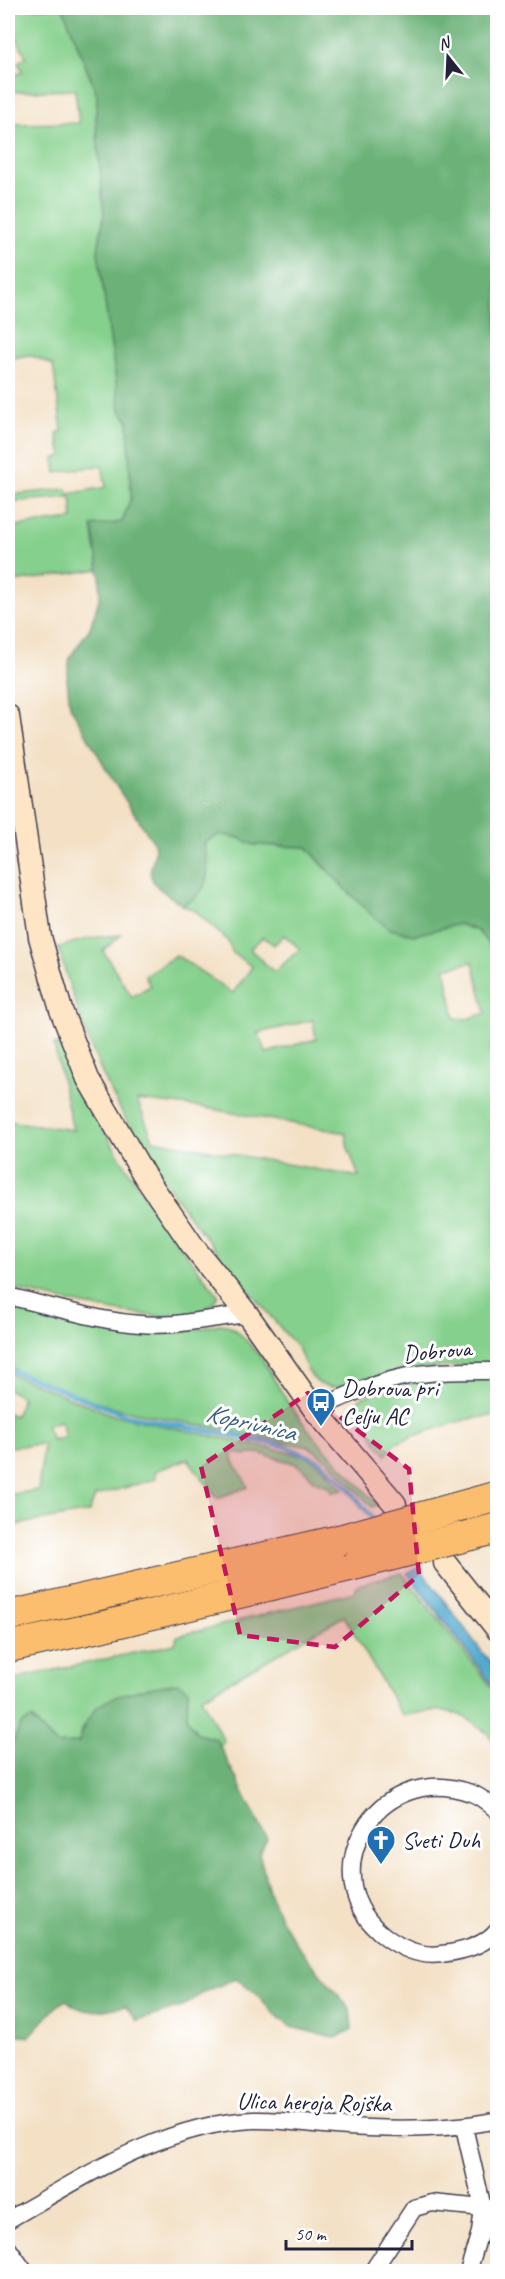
<svg xmlns="http://www.w3.org/2000/svg" width="505" height="2279" viewBox="0 0 505 2279" font-family="Caveat,sans-serif">
  <rect width="100%" height="100%" fill="#fff"/>
  <filter id="ink" filterUnits="userSpaceOnUse"><feTurbulence type="fractalNoise" baseFrequency=".0167" numOctaves="2"/><feDisplacementMap in="SourceGraphic" scale="12" xChannelSelector="R" yChannelSelector="G"/><feConvolveMatrix kernelMatrix="1 2 1 2 8 2 1 2 1" color-interpolation-filters="sRGB"/></filter>
  <filter id="wash" filterUnits="userSpaceOnUse"><feTurbulence type="fractalNoise" baseFrequency=".008" numOctaves="4" result="noise"/><feDisplacementMap in="SourceGraphic" scale="24" xChannelSelector="R" yChannelSelector="G"/><feGaussianBlur stdDeviation="1.35" result="paint"/><feColorMatrix in="noise" values="0 0 0 0 0 0 0 0 0 0 0 0 0 0 0 0 0 1.4 0 .05"/><feComposite in="paint" operator="in"/></filter>
  <g filter="url(#wash)">
    <rect width="100%" height="100%" fill="#f3e0c5"/>
    <!-- green -->
    <g fill="#85d08c" stroke="#547964" stroke-width="1.5" fill-rule="evenodd">
      <polygon points="8,8 63,8 97,95 96,121 104,214 98,251 120,410 128,420 131,498 122,522 96,547 99,569 8,583 8,527 73,519 71,497 8,502 8,495 67,489 69,494 106,487 102,465 56,473 54,459 62,456 57,434 62,431 53,365 30,355 8,359 8,124 79,123 75,90 8,92 8,77 23,72 18,63 26,57 13,31 8,33"/>
      <path d="M220 834 239 838 254 845 307 847 326 869 414 935 459 924 478 931 498 955 497 1365C466 1367 432 1366 400 1371 378 1374 341 1396 319 1383 308 1377 303 1359 298 1348 224 1263 150 1176 102 1073 84 1033 71 990 58 948 79 939 98 936 121 935L103 951 132 997 150 986 145 976 176 955 233 993 252 967 232 952 228 941 195 911 182 905C212 891 209 871 204 843ZM284 935 300 949 274 972 250 949 263 937 274 945ZM473 962 486 1013 467 1019 455 1018 445 968ZM313 1020 316 1039 266 1053 258 1033ZM137 1100 200 1107 346 1133 347 1145 359 1177 153 1140Z"/>
      <path d="M63 1042C98 1136 157 1217 218 1295 215 1302 211 1307 203 1311 160 1328 54 1298 8 1288V1121L73 1130 54 1045Z"/>
      <polygon points="8,1305 110,1328 144,1333 189,1331 219,1324 227,1325 238,1332 246,1340 262,1359 288,1403 314,1437 378,1505 372,1507 329,1461 309,1447 114,1408 20,1373 8,1365"/>
      <path d="M8 1373 113 1415 306 1456 323 1467 343 1490 333 1492 328 1486 314 1481 307 1472 294 1463 258 1453 245 1455 236 1452 231 1456 248 1487 217 1498 188 1459 155 1471 156 1479 95 1496 89 1512 8 1526V1495L38 1490 44 1444 8 1447V1413L15 1416 23 1398 8 1389ZM61 1421 65 1437 52 1440 46 1425Z"/>
      <polygon points="497,1378 497,1415 468,1419 416,1435 394,1444 386,1455 361,1421 355,1407 360,1398 394,1386 433,1380"/>
      <path d="M402 1573 497 1694V1744C480 1725 461 1709 433 1711 422 1711 413 1716 401 1714L344 1616 201 1698 224 1741 220 1747 215 1739 197 1734 187 1718 188 1690 83 1727 79 1742 57 1745 32 1719 21 1724 14 1740 8 1742V1680L175 1644 177 1636 355 1592 357 1585Z"/>
    </g>
    <!-- forest -->
    <g fill="#6cb278" stroke="#476a5a" stroke-width="1.5">
      <path d="M63 8H497V955L478 931 459 924 414 935 390 929 374 917 344 888 307 847 254 845 239 838 220 834 204 843C209 871 213 891 182 905 170 895 146 885 151 867 154 857 156 853 154 843L115 784 70 706 67 679 70 657 90 628 100 596V577L92 526 122 522 131 498 128 420 120 410 98 251 104 214 96 121 97 95Z"/>
      <path d="M178 1683 188 1690 187 1718 197 1734 216 1739 267 1839 259 1853 270 1895 282 1921 300 1949 350 2009 352 2029 336 2038 291 2027 271 2011 256 1993 236 1978 203 1993 184 2006 137 2021 125 2006C100 2010 86 2017 66 2000L56 2007 29 2037 16 2034 8 2025V1742L14 1740 21 1724 32 1719 57 1745 79 1742C83 1729 89 1713 100 1705 117 1692 157 1686 178 1683Z"/>
    </g>
    <!-- water -->
    <polygon fill="#52aacf" stroke="#3a6685" stroke-width="1.5" points="419,1567 497,1672 497,1691 407,1573"/>
    <g fill="none" stroke-linecap="round" stroke-linejoin="round">
      <!-- stream -->
      <polyline stroke="#52aacf" stroke-width="5" points="8,1369 126,1415 285,1446 320,1461 346,1485 373,1519"/>
    </g>
  </g>
  <g filter="url(#ink)">
    <g fill="none" stroke-linecap="round" stroke-linejoin="round">
      <!-- street casing -->
      <g stroke="#413e50" stroke-width="19">
        <g id="street">
          <path d="M8 1296C59 1308 122 1329 174 1324 199 1321 223 1317 247 1314"/>
          <path d="M315 1410C343 1397 369 1385 399 1378 430 1370 465 1371 498 1371"/>
          <path d="M498 1811C490 1805 481 1796 471 1793 375 1758 308 1879 386 1937 401 1948 421 1957 441 1954 460 1952 485 1946 498 1929"/>
          <polyline points="464,2127 483,2208 480,2232 468,2272"/>
          <path d="M8 2220C84 2177 163 2124 253 2120 280 2119 308 2124 335 2126 388 2130 445 2131 498 2120"/>
          <polyline points="8,2248 25,2272"/>
          <polyline points="372,2272 414,2208 432,2203 483,2208 498,2208"/>
        </g>
      </g>
      <!-- secondary casing -->
      <g stroke="#413e50" stroke-width="25">
        <g id="secondary">
          <polyline points="8,716 40,937 61,1010 88,1079 144,1175 195,1249 247,1314 315,1410 395,1504"/>
          <polyline points="445,1563 498,1630"/>
        </g>
      </g>
      <!-- highway casing -->
      <g stroke="#413e50" stroke-width="32">
        <g id="highway">
          <polyline points="451,1509 498,1496"/>
          <polyline points="471,1535 498,1528"/>
          <polyline points="8,1616 339,1540"/>
          <polyline points="8,1647 104,1626 358,1564"/>
        </g>
      </g>
      <!-- street -->
      <use href="#street" stroke="#fff" stroke-width="16"/>
      <!-- secondary -->
      <use href="#secondary" stroke="#fde5c5" stroke-width="22"/>
      <!-- highway -->
      <use href="#highway" stroke="#fbbd6e" stroke-width="30"/>
      <!-- highway-bridge casing -->
      <g stroke="#413e50" stroke-width="32" stroke-linecap="butt">
        <g id="highway-bridge">
          <polyline points="339,1540 451,1509"/>
          <polyline points="358,1564 471,1535"/>
        </g>
      </g>
      <!-- highway-bridge -->
      <use href="#highway-bridge" stroke="#fbbd6e" stroke-width="30"/>
    </g>
  </g>
  <!-- marked area -->
  <path fill="#c2185b" fill-opacity="0.2" stroke="#c2185b" stroke-width="4.5" stroke-dasharray="12 8" stroke-linejoin="round" d="M308 1393 409 1469 419 1575 335 1647 240 1635 201 1466Z"/>
  <!-- icons -->
  <defs>
    <g id="bus-pin" transform="scale(1.5)"><path d="M0 17L-7.5 6A9.5 9.5 0 1 1 7.5 6Z" fill="#1f6fb2" stroke="#fff"/><path d="M-5-6H5V4H4V6H2V4H-2V6H-4V4H-5ZM-3.5-4V0h7V-4ZM-3.5 1.2v1.5H-2V1.2ZM2 1.2v1.5H3.5V1.2Z" fill="#fff"/></g>
    <g id="church-pin" transform="scale(1.5)"><path d="M0 17L-7.5 6A9.5 9.5 0 1 1 7.5 6Z" fill="#1f6fb2" stroke="#fff"/><path d="M-1.2-6h2.4v3.5h3.3v2.4h-3.3V6h-2.4V-.1h-3.3v-2.4h3.3Z" fill="#fff"/></g>
  </defs>
  <g fill-rule="evenodd">
    <use href="#bus-pin" x="321" y="1402"/>
    <use href="#church-pin" x="381" y="1840"/>
  </g>
  <g text-anchor="middle" stroke-width="6" stroke-linejoin="round" paint-order="stroke">
    <!-- street labels -->
    <g font-size="24" fill="#22223b" stroke="#fff">
      <text transform="translate(437 1351) rotate(-5)" y="8">Dobrova</text>
      <text transform="translate(314 2102) rotate(1)" y="8">Ulica heroja Rojška</text>
    </g>
    <!-- poi labels -->
    <g font-size="24" fill="#22223b" stroke="#fff" text-anchor="start">
      <text x="342" y="1396">Dobrova pri<tspan x="342" dy="28">Celju AC</tspan></text>
      <text x="402" y="1848">Sveti Duh</text>
    </g>
    <!-- water labels -->
    <g font-size="26" font-style="italic" fill="#385f7e" stroke="#fff">
      <text transform="translate(251 1422) rotate(13)" y="9">Koprivnica</text>
    </g>
  </g>
  <!-- margin -->
  <rect width="505" height="2279" fill="none" stroke="#fff" stroke-width="30"/>
  <!-- north arrow -->
  <g transform="translate(448 57) rotate(342)" stroke="#ffffff" stroke-width="4.5" paint-order="stroke">
  <path d="M0-4.5L10 22L0 15L-10 22Z" fill="#22223b"/>
  <text y="-9" font-size="16" font-weight="bold" text-anchor="middle" fill="#22223b">N</text>
  </g>
  <!-- scale -->
  <path d="M286 2240v9h126v-9" fill="none" stroke="#22223b" stroke-width="3"/>
  <text x="295" y="2240" font-size="18" fill="#22223b" stroke="#ffffff" stroke-width="4.5" paint-order="stroke">50 m</text>
</svg>
